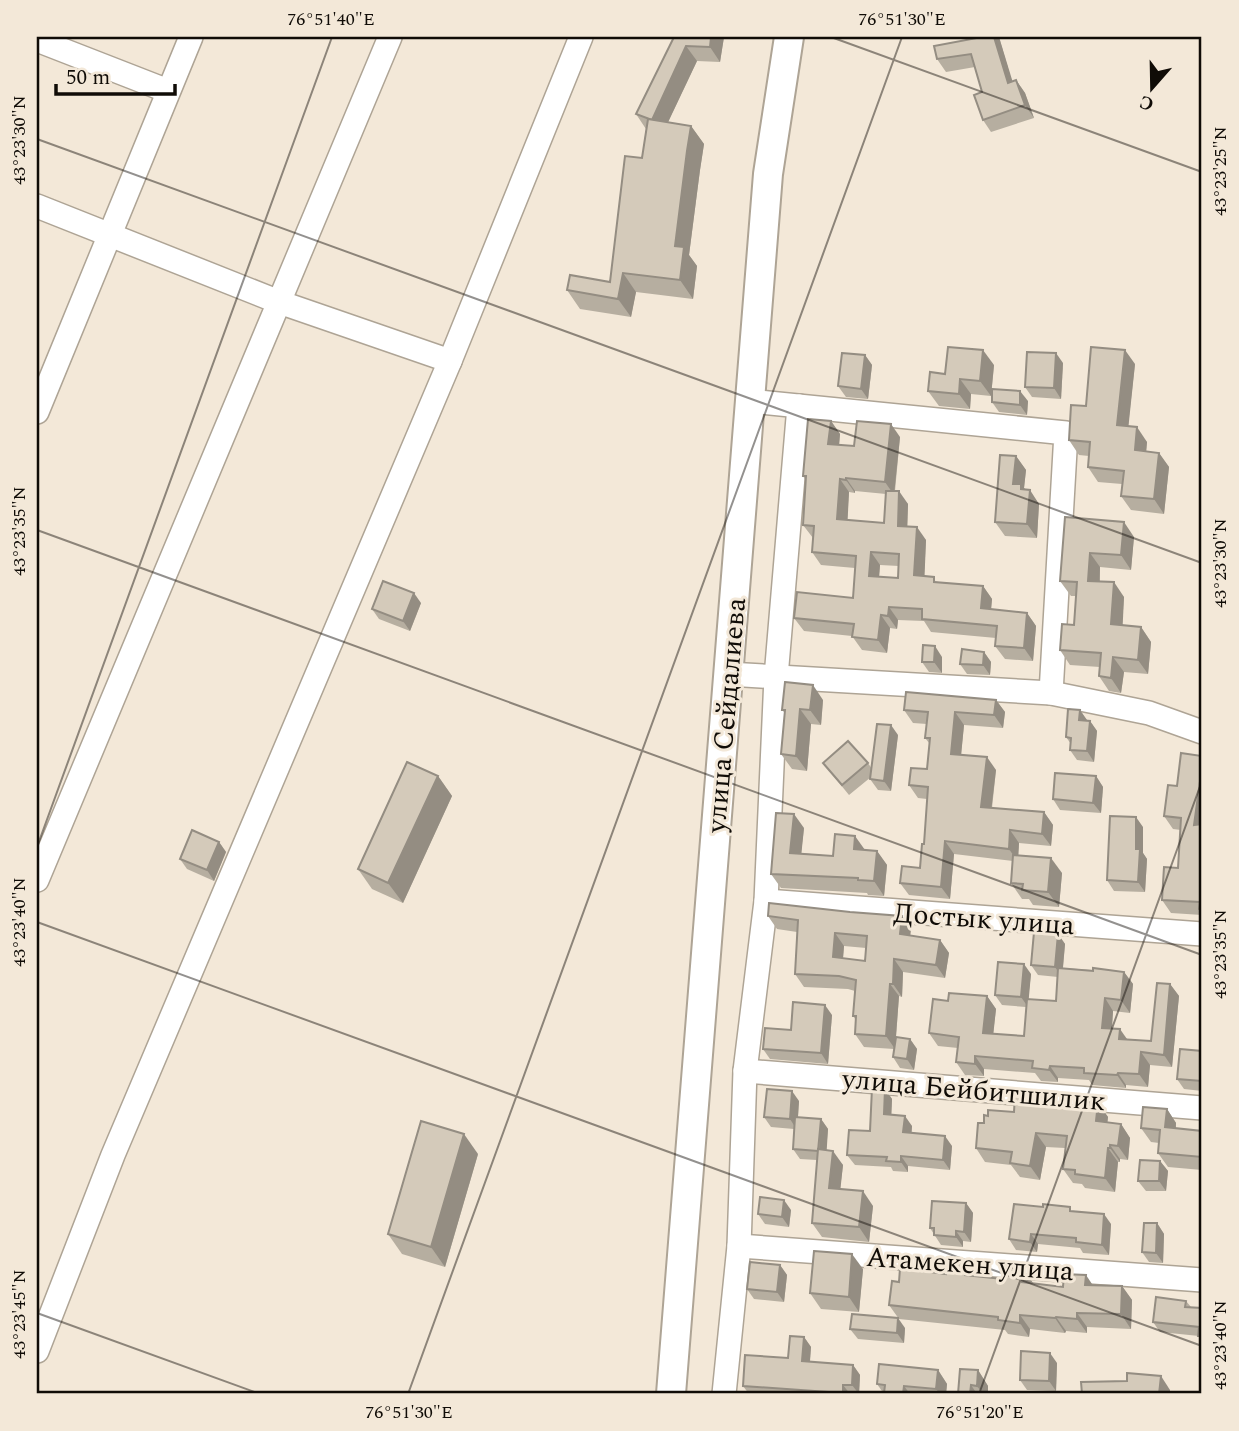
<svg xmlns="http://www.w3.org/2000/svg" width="1239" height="1431" viewBox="0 0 1239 1431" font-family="Spectral,serif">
  <rect width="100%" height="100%" fill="#f3e8d8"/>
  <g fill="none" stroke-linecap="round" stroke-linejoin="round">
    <!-- minor casing -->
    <g stroke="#aea495" stroke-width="26">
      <g id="minor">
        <polyline points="37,40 168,91"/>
        <polyline points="37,206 279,302 450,361"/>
        <polyline points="750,401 1066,433 1051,693"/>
        <polyline points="37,412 191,37"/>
        <polyline points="728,674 1051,693 1149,713 1202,732"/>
        <polyline points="37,880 390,37"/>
        <polyline points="766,901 1202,934"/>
        <polyline points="745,1071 1202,1108"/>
        <polyline points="739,1246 1202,1280"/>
        <polyline points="37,1351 113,1155 450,361 581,37"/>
        <polyline points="724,1394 739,1246 745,1071 766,901 776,677 799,406"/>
      </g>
    </g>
    <!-- major casing -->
    <g stroke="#aea495" stroke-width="32">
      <polyline id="major" points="671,1394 768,174 789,37"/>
    </g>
    <!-- minor -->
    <use href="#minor" stroke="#fff" stroke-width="23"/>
    <!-- major -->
    <use href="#major" stroke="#fff" stroke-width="28"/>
  </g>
  <!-- wall -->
  <g fill="#b6aea0" fill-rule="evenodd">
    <polygon points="674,37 724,37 720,62 697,61 668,122 691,126 704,144 700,170 689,255 697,266 693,299 636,292 631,317 580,309 567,290 610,282 642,158 646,129 636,114"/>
    <polygon points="977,37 999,37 1012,82 1016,80 1025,93 1034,118 991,132 983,120 982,92 975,67 946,72 937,59 977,38"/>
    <polygon points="865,355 872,365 868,399 846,397 838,386"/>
    <polygon points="1063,363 1061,399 1032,397 1025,387"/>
    <polygon points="1135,364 1128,426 1147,442 1146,452 1159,453 1169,467 1164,514 1131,510 1121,496 1122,484 1098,482 1088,467 1089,456 1079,455 1069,440 1086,406"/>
    <polygon points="994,365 991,396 971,394 970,409 939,406 928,391 945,374"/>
    <polygon points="1028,401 1027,415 999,412 992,402"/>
    <path d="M831 421 840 434 839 445 854 446 900 437 895 491 908 504 907 526 926 540 924 576 938 582 983 586 992 599 991 609 1027 613 1036 626 1033 661 1005 659 995 646 996 638 931 632 924 621 898 620 897 629 890 628 887 653 862 650 852 636 804 631 794 618 853 598 855 568 821 565 812 552 813 538 803 525 806 481 803 476ZM855 491 886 494 884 523 847 520 849 492 855 493ZM880 565 899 566 898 578 879 577Z"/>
    <polygon points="1016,456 1026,470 1024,488 1039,504 1037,538 1005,536 995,522"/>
    <polygon points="1065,517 1134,537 1131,570 1100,567 1100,581 1124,597 1122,625 1141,627 1151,642 1148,674 1124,672 1121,693 1109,691 1099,676 1100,667 1070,665 1060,650 1074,625 1076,596 1071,596 1060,581"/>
    <polygon points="421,603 410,631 379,619 372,609"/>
    <polygon points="984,652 991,662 990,675 967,674 960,664"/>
    <polygon points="942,657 942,673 929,672 922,662"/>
    <polygon points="823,700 821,725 811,724 807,771 792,769 781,754 785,713 782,710"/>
    <polygon points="996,700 1005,712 1003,728 964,725 961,755 996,770 992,808 1044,812 1053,825 1051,846 1019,843 1018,855 1062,873 1059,907 1033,905 1029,899 1022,899 1011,883 1013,861 954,854 950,899 909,895 900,883 920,868 924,844 927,799 918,798 909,785 927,769 930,744 925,738 927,724 913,723 904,710"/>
    <polygon points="1080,710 1087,721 1090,721 1097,731 1094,762 1077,760 1070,750 1071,744 1066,737"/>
    <polygon points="898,735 891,791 878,790 870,779 871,777 849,795 823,763 868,763 872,769"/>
    <polygon points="1202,756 1202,915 1171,913 1162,900 1178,868 1181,830 1173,829 1164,816 1177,786"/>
    <polygon points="438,776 452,796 403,903 372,889 358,869"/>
    <polygon points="1096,776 1103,787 1101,813 1060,810 1053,799"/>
    <polygon points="1143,827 1143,853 1147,859 1145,892 1114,891 1107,880"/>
    <polygon points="804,828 801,853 833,856 864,850 877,851 887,865 884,896 868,895 867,893 781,888 771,874"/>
    <polygon points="219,842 226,852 214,881 187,869 180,859"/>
    <path d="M768 916 911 928 910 936 940 940 949 953 945 978 903 972 902 997 899 996 896 1037 910 1039 917 1049 914 1070 900 1068 893 1057 894 1049 864 1047 855 1034 856 1020 853 1016 855 991 848 989 804 987 795 974 797 932 777 929ZM844 946 866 948 865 961 843 958Z"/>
    <polygon points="1058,934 1065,944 1063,968 1124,972 1133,984 1130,1013 1113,1011 1112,1029 1127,1039 1151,1041 1170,984 1179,996 1172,1067 1150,1065 1148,1087 1126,1085 1126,1088 1092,1085 1089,1080 1058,1078 1058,1082 1041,1081 1035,1073 984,1069 984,1076 965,1075 956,1062 958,1048 938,1046 929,1033 948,1001 987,996 996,1009 993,1034 1024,1036 1026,1007 1002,1005 995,995 1031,974 1028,999 1056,1001 1058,977 1038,975 1031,965"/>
    <polygon points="832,1015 828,1064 770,1059 763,1049"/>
    <polygon points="1202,1051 1202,1091 1184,1089 1177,1079"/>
    <polygon points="885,1089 892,1099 891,1115 912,1126 911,1133 952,1146 950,1170 908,1166 908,1172 893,1171 891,1167 855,1165 847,1155 870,1131"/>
    <polygon points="1044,1097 1048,1103 1078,1106 1098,1103 1108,1117 1107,1123 1121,1124 1130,1138 1128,1160 1120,1159 1120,1162 1118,1162 1115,1192 1085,1188 1082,1184 1073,1183 1063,1169 1065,1148 1046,1147 1040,1180 1020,1177 1011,1165 985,1162 976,1148 984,1123 1014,1112"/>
    <polygon points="799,1101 798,1117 821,1119 828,1129 826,1150 843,1165 840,1189 873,1206 869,1242 822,1237 812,1223 817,1160 800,1159 793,1149 794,1129 771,1127 764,1117"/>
    <polygon points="1167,1109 1176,1123 1176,1128 1202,1131 1202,1170 1168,1167 1158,1153 1159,1143 1151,1142 1141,1128"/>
    <polygon points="478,1154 445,1267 402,1254 388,1234"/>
    <polygon points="1160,1161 1168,1171 1166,1191 1146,1191 1138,1181"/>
    <polygon points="966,1203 973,1213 971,1242 963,1241 963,1247 941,1245 930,1228"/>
    <polygon points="791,1210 789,1227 765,1224 758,1214"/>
    <polygon points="1074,1211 1111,1224 1109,1255 1083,1253 1080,1248 1038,1244 1037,1252 1016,1250 1009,1239"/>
    <polygon points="1157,1223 1164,1234 1163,1263 1149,1262 1142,1252"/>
    <polygon points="780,1265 787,1275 784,1302 754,1299 747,1289"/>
    <polygon points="863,1269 859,1312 821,1309 810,1293"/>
    <polygon points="1023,1269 1033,1283 1063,1287 1093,1285 1122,1286 1132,1300 1131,1329 1087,1327 1087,1333 1066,1331 1065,1333 1030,1329 1029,1337 1008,1334 1005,1330 899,1319 889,1305 899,1282 975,1276 1002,1279"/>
    <polygon points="1186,1301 1191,1307 1202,1308 1202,1341 1199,1336 1160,1332 1153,1322"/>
    <polygon points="905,1328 904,1343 858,1339 850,1329"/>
    <polygon points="804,1337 811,1347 810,1362 853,1365 860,1375 859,1394 749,1394 743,1386 788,1358"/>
    <polygon points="1057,1363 1056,1391 1027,1390 1020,1380"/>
    <polygon points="938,1370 947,1384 946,1394 884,1394 877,1384"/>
    <polygon points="978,1370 988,1386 988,1394 958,1394"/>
  </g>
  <!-- shaded-wall -->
  <g fill="#948d82">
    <polygon points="711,37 724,37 720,62 710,47"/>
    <polygon points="994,37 999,37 1017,96 1008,83"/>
    <polygon points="686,46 697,61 662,135 652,120"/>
    <polygon points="1016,80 1025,93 1034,118 1025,105"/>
    <polygon points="691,126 704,144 700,170 689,255 697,266 693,299 680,280 675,246 687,151"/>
    <polygon points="623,273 636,292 631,317 618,299"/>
    <polygon points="983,350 994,365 991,396 980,381"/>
    <polygon points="1125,350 1135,364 1127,440 1117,425"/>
    <polygon points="1056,353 1063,363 1061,399 1054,388"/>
    <polygon points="865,355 872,365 868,399 861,389"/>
    <polygon points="960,379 971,394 970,409 959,394"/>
    <polygon points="1020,391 1028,401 1027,415 1020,405"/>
    <polygon points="831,421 840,434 838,457 828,444"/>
    <polygon points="891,424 900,437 894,495 885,482"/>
    <polygon points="1137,427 1147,442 1145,465 1135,450"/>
    <polygon points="1159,453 1169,467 1164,514 1154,499"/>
    <polygon points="1016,456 1026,470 1024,488 1029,496 1030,490 1039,504 1037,538 1027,524 1013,484"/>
    <polygon points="846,478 855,491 855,493 846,480"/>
    <polygon points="840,479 849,492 847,532 837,519"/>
    <polygon points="899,491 908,504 907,539 898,526"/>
    <polygon points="1124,522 1134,537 1131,570 1121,555"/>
    <polygon points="917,527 926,540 924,589 914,575"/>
    <polygon points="871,552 880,565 878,589 869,576"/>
    <polygon points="1090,553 1100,567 1099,595 1088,581"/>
    <polygon points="1114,582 1124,597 1122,639 1111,624"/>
    <polygon points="983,586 992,599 990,621 981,608"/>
    <polygon points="414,593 421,603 410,631 403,621"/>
    <polygon points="889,607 898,620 897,629 888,616"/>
    <polygon points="1027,613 1036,626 1033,661 1024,648"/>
    <polygon points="881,615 890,628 887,653 878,640"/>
    <polygon points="1141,627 1151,642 1148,674 1138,660"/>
    <polygon points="935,646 942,657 942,673 934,662"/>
    <polygon points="984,652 991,662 990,675 983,665"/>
    <polygon points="1113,657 1124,672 1121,693 1111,678"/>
    <polygon points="813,685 823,700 821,725 810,710"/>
    <polygon points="996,700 1005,712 1003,728 994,715"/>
    <polygon points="800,709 811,724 807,771 796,756"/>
    <polygon points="1080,710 1087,720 1086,730 1079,720"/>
    <polygon points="955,712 964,725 960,766 951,754"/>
    <polygon points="1090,721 1097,731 1094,762 1087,751"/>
    <polygon points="891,725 898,735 891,791 884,781"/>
    <polygon points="987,757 996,770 990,820 981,807"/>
    <polygon points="1201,774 1202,776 1202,837 1194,825"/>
    <polygon points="438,776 452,796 403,903 388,883"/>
    <polygon points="1096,776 1103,787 1101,813 1093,803"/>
    <polygon points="1044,812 1053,825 1051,846 1042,834"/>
    <polygon points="794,814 804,828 800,867 790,853"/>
    <polygon points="1136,817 1143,827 1143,853 1147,859 1145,892 1138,882 1136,849"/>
    <polygon points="1010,830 1019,843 1018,862 1009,849"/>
    <polygon points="855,836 865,850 854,849"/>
    <polygon points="945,841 954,854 950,899 941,887"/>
    <polygon points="219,842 226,852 214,881 207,870"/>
    <polygon points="877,851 887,865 884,896 874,881"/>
    <polygon points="1051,858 1062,873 1059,907 1048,892"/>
    <polygon points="902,916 911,928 909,947 900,934"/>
    <polygon points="835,933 844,946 842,970 833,957"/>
    <polygon points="1058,934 1065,944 1062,977 1055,967"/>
    <polygon points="940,940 949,953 945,978 936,965"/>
    <polygon points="894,959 903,972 902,997 893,984"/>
    <polygon points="1024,964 1031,974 1028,1007 1021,997"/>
    <polygon points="1124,972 1133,984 1130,1013 1121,1000"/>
    <polygon points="890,984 899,996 895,1049 886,1036"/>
    <polygon points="1170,984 1179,996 1172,1067 1164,1055"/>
    <polygon points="987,996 996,1009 992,1046 983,1033"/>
    <polygon points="1105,998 1113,1011 1111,1040 1102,1028"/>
    <polygon points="825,1005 832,1015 828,1064 821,1053"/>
    <polygon points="1120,1029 1129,1042 1119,1039"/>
    <polygon points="910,1039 917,1049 914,1070 907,1059"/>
    <polygon points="1141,1052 1150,1065 1148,1087 1139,1074"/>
    <polygon points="975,1056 984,1069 984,1076 975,1064"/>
    <polygon points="1050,1066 1058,1078 1058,1082 1049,1070"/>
    <polygon points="1118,1073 1126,1085 1126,1088 1117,1075"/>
    <polygon points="885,1089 892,1099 891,1124 884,1114"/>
    <polygon points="792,1091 799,1101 797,1130 790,1119"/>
    <polygon points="1098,1103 1108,1117 1106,1135 1096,1121"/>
    <polygon points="1167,1109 1176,1123 1175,1141 1165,1127"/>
    <polygon points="905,1116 912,1126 911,1142 903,1132"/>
    <polygon points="821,1119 828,1129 826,1161 819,1151"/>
    <polygon points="1121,1124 1130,1138 1128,1160 1118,1146"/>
    <polygon points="1036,1133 1046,1147 1040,1180 1030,1166"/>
    <polygon points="464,1134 478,1154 445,1267 431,1247"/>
    <polygon points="945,1136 952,1146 950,1170 943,1160"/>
    <polygon points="1110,1145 1120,1159 1120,1162 1110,1148"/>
    <polygon points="1108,1148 1118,1162 1115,1192 1105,1178"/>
    <polygon points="833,1151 843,1165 839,1202 829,1188"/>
    <polygon points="901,1156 908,1166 908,1172 901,1162"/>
    <polygon points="1160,1161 1168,1171 1166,1191 1159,1181"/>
    <polygon points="863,1191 873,1206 869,1242 859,1227"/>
    <polygon points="784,1200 791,1210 789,1227 782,1217"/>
    <polygon points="966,1203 973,1213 971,1242 964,1232"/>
    <polygon points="1104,1214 1111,1224 1109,1255 1102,1245"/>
    <polygon points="1157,1223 1164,1234 1163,1263 1156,1253"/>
    <polygon points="956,1231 963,1241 963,1247 956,1237"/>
    <polygon points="1031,1234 1038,1244 1037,1252 1030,1242"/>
    <polygon points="852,1254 863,1269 859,1312 849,1297"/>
    <polygon points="966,1263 975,1277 965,1275"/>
    <polygon points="780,1265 787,1275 784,1302 777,1292"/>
    <polygon points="1023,1269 1033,1283 1032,1296 1022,1282"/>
    <polygon points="1086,1275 1096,1290 1085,1285"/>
    <polygon points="1122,1286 1132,1300 1131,1329 1121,1314"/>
    <polygon points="1077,1313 1087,1327 1087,1333 1077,1319"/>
    <polygon points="1020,1315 1030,1329 1029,1337 1020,1323"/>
    <polygon points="1056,1317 1066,1331 1065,1333 1055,1318"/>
    <polygon points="898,1318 905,1328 904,1343 897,1333"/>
    <polygon points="804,1337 811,1347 809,1371 802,1361"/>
    <polygon points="1050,1353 1057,1363 1056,1391 1049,1381"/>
    <polygon points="853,1365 860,1375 859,1394 852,1385"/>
    <polygon points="938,1370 947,1384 946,1394 940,1394 936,1389"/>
    <polygon points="978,1370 988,1386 988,1394 983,1394 977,1386"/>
    <polygon points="1161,1376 1170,1390 1170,1394 1159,1394"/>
    <polygon points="843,1385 850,1394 844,1394 843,1393"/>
    <polygon points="971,1385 977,1394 970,1394"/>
    <polygon points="904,1386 910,1394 903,1394"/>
  </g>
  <!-- building -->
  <g fill="#d4caba" stroke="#948d82" stroke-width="2" fill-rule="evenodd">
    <polygon points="674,37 711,37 710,47 686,46 652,120 636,114"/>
    <polygon points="977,37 994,37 1008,83 1016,80 1025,105 983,120 974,95 982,92 971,54 937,59 934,46 977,38"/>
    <polygon points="648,119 691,126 687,151 675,246 684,247 680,280 623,273 618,299 567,290 570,275 610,282 625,156 642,158"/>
    <polygon points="948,347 983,350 980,381 960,379 959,394 928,391 930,372 945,374"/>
    <polygon points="1091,347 1125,350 1117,425 1137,427 1135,450 1159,453 1154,499 1121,496 1124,471 1088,467 1090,442 1069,440 1071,405 1086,406"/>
    <polygon points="1027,352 1056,353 1054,388 1025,387"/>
    <polygon points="842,353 865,355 861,389 838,386"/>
    <polygon points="992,389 1020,391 1020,405 992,402"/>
    <path d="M808 419 831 421 828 444 854 446 857 421 891 424 885 482 846 478V480L840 479 837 519 884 523 886 491H899L898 526 917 527 914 575 934 577V582L983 586 981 608 1027 613 1024 648 995 646 997 626 922 619V609L889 607 888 616 881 615 878 640 852 637 854 624 794 618 797 592 853 598 856 556 812 552 814 526 803 525 806 476H803ZM871 552 899 554 898 578 869 576Z"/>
    <polygon points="1000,455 1016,456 1013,484 1021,484 1021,489 1030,490 1027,524 995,522"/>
    <polygon points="1065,517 1124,522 1121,555 1090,553 1088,581 1114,582 1111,624 1141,627 1138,660 1113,657 1111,678 1099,676 1101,653 1060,650 1062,624 1074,625 1077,582 1060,581"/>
    <polygon points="383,581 414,593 403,621 372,609"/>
    <polygon points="923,645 935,646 934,662 922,662"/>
    <polygon points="962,649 984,652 983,665 960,664"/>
    <polygon points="785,682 813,685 810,710 800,709 796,756 781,754 785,710 782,710"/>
    <polygon points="906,692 996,700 994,715 955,712 951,754 987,757 981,807 1044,812 1042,834 1010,830 1009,849 945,841 941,887 900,883 902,866 920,868 922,844 924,844 928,787 909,785 911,768 927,769 930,738 925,738 928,712 904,710"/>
    <polygon points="1068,709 1080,710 1079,720 1090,721 1087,751 1070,750 1071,738 1066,737"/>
    <polygon points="877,724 891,725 884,781 870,779"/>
    <polygon points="848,741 868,763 842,785 823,763"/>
    <polygon points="1181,753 1202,756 1202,774 1201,774 1194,825 1202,824 1202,911 1199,909 1200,902 1162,900 1164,867 1178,868 1181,818 1164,816 1168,785 1177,786"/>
    <polygon points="407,762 438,776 388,883 358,869"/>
    <polygon points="1055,773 1096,776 1093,803 1053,799"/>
    <polygon points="776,813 794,814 790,853 833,856 835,834 855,836 854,849 877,851 874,881 858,880 858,878 771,874"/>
    <polygon points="1110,816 1136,817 1136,849 1140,849 1138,882 1107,880"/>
    <polygon points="192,830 219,842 207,870 180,859"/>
    <polygon points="1013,855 1051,858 1048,892 1022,890 1023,884 1011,883"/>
    <path d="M769 903 850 912 902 916 900 934 940 940 936 965 894 959 893 984H890L886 1036 855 1034 856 1016H853L856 980 839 976 795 974 798 920 768 916ZM835 933 867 936 865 961 833 957Z"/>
    <polygon points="1034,932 1058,934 1055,967 1031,965"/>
    <polygon points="998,962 1024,964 1021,997 995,995"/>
    <polygon points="1058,968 1093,971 1093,968 1124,972 1121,1000 1105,998 1102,1028 1120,1029 1119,1039 1151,1041 1157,983 1170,984 1164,1055 1141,1052 1139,1074 1118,1073 1117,1075 1084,1073 1084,1068 1050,1066 1049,1070 1032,1068 1033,1061 975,1056 975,1064 956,1062 959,1037 929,1033 933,999 948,1001 949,993 987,996 983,1033 1024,1036 1027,999 1056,1001"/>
    <polygon points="793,1002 825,1005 821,1053 763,1049 765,1028 791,1030"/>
    <polygon points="896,1037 910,1039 907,1059 893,1057"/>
    <polygon points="1180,1049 1202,1051 1202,1081 1177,1079"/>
    <polygon points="872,1088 885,1089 884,1114 905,1116 903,1132 945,1136 943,1160 901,1156 901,1162 886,1161 887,1157 847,1155 849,1130 870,1131"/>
    <polygon points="767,1089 792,1091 790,1119 764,1117"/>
    <polygon points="1015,1094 1044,1097 1043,1103 1078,1106 1078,1101 1098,1103 1096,1121 1121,1124 1118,1146 1110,1145 1110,1148 1108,1148 1105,1178 1075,1174 1075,1170 1063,1169 1067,1136 1036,1133 1030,1166 1010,1163 1012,1152 976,1148 978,1123 984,1123 984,1115 988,1116 988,1110 1014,1112"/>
    <polygon points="1143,1107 1167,1109 1165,1127 1202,1131 1202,1157 1158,1153 1160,1130 1141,1128"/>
    <polygon points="795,1117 821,1119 818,1151 793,1149"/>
    <polygon points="421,1121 464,1134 431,1247 388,1234"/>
    <polygon points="818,1149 833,1151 829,1188 863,1191 859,1227 812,1223"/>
    <polygon points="1140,1160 1160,1161 1159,1181 1138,1181"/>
    <polygon points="760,1197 784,1200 782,1217 758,1214"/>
    <polygon points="932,1201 966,1203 964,1232 956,1231 956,1237 934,1235 934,1228 930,1228"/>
    <polygon points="1014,1204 1043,1207 1043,1204 1070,1207 1070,1211 1104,1214 1102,1245 1076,1242 1076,1238 1031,1234 1030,1242 1009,1239"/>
    <polygon points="1144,1223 1157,1223 1156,1253 1142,1252"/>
    <polygon points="814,1251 852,1254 849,1297 810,1293"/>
    <polygon points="750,1262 780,1265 777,1292 747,1289"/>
    <polygon points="947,1262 966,1263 965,1275 1002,1279 1003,1267 1023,1269 1022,1282 1063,1287 1064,1274 1086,1275 1085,1285 1122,1286 1121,1314 1077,1313 1077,1319 1056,1317 1055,1318 1020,1315 1020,1323 998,1320 998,1317 889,1305 892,1281 899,1282 900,1268 946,1274"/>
    <polygon points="1156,1297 1186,1301 1185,1307 1202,1308 1202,1336 1198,1336 1199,1327 1153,1322"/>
    <polygon points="852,1314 898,1318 897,1333 850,1329"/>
    <polygon points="790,1336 804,1337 802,1361 853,1365 852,1385 843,1385 843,1393 743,1386 745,1355 788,1358"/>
    <polygon points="1021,1351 1050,1353 1049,1381 1020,1380"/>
    <polygon points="879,1364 938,1370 936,1389 904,1386 903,1394 884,1393 885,1385 877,1384"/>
    <polygon points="960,1369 978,1370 977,1386 971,1385 970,1394 958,1394"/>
    <polygon points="1127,1373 1161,1376 1159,1394 1082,1394 1081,1382 1127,1381"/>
  </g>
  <!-- ticks -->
  <path fill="none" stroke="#100c07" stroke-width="2" stroke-opacity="0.45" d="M831 37 1202 172M37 139 1202 563M37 530 1202 955M37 847 332 37M37 922 1202 1346M37 1313 260 1394M408 1394 902 37M979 1394 1202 781"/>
  <g text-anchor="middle" stroke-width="6" stroke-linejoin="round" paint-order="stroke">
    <!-- street labels -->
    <g font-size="28" fill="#100c07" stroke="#f3e8d8">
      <text transform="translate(725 715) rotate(-85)" y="10">улица Сейдалиева</text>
      <text transform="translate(984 918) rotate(4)" y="10">Достык улица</text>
      <text transform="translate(974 1089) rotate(5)" y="10">улица Бейбитшилик</text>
      <text transform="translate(970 1263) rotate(4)" y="10">Атамекен улица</text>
    </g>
  </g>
  <!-- border -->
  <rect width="1239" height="1431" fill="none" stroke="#f3e8d8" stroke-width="77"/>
  <!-- north arrow -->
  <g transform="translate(1152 88) rotate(200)" stroke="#f3e8d8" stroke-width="5" paint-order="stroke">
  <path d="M0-5L12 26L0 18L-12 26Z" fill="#100c07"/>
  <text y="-10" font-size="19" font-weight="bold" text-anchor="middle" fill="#100c07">С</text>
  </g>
  <!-- scale -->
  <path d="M56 84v10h119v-10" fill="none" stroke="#100c07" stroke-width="3.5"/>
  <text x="66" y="84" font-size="21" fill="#100c07" stroke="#f3e8d8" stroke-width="5" paint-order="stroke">50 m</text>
  <rect x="38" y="38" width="1162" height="1354" fill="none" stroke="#100c07" stroke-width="2.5"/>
  <g font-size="18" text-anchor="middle" fill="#100c07">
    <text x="331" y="25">76°51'40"E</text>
    <text x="902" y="25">76°51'30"E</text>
    <text transform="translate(19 140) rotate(-90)" y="6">43°23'30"N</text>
    <text transform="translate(1220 171) rotate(-90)" y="6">43°23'25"N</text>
    <text transform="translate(19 531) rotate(-90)" y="6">43°23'35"N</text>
    <text transform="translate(1220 563) rotate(-90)" y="6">43°23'30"N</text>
    <text transform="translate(19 922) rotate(-90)" y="6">43°23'40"N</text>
    <text transform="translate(1220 954) rotate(-90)" y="6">43°23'35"N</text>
    <text transform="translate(19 1314) rotate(-90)" y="6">43°23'45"N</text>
    <text transform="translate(1220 1345) rotate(-90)" y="6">43°23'40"N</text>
    <text x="409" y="1418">76°51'30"E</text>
    <text x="980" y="1418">76°51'20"E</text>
  </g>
</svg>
